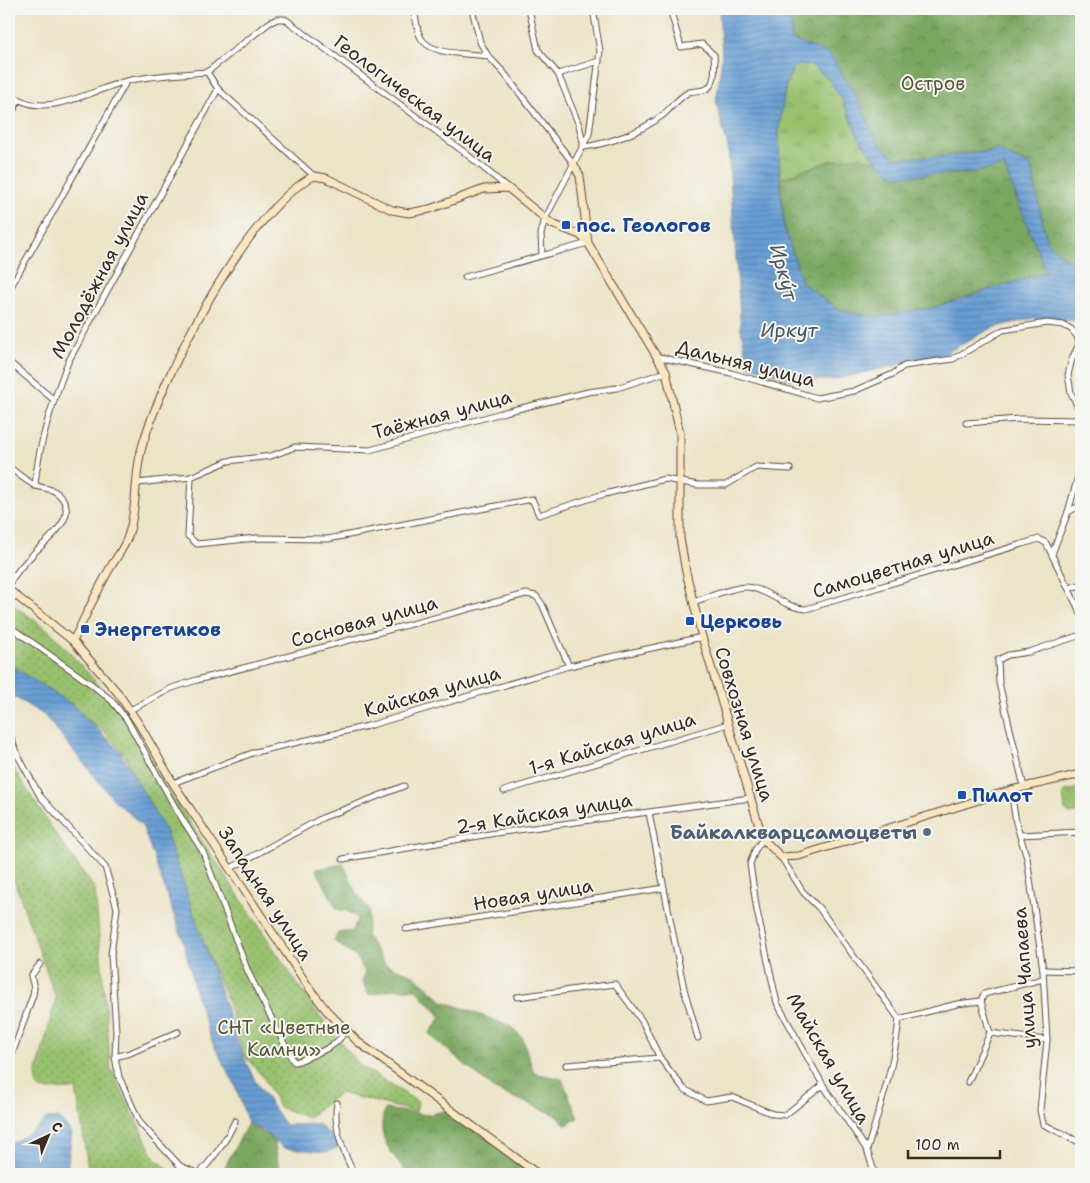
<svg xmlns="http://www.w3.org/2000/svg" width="1090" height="1183" viewBox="0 0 1090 1183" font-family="'Shantell Sans',sans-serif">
  <defs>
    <pattern id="grass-tufts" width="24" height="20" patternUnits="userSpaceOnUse" patternTransform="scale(1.25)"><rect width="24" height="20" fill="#98c16e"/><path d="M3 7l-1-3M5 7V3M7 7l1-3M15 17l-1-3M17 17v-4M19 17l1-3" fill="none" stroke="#7d9d5a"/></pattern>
    <pattern id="forest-crowns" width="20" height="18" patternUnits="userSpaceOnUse" patternTransform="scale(1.25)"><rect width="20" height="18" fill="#7aa761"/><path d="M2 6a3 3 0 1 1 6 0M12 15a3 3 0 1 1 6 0" fill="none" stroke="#65884f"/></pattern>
    <pattern id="garden-dots" width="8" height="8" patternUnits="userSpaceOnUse" patternTransform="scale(1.25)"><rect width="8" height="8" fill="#98c16e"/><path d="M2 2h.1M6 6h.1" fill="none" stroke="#7d9d5a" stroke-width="1.8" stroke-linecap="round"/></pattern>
    <pattern id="water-rules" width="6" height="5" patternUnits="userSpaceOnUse" patternTransform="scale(1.25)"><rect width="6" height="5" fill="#679ed4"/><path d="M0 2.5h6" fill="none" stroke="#5681ab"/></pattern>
  </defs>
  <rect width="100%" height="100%" fill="#f6f6f2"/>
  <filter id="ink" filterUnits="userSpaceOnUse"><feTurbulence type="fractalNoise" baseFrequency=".02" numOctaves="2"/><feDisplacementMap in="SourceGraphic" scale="10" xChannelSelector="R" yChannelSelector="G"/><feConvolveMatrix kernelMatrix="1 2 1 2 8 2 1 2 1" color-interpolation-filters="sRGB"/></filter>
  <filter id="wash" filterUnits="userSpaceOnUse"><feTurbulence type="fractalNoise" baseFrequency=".0096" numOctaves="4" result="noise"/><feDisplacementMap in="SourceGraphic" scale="20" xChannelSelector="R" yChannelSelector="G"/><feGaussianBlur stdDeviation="1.12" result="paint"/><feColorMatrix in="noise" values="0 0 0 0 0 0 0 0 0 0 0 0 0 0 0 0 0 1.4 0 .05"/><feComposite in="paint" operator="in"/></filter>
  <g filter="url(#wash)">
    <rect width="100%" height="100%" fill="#ece4c7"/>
    <!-- grass -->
    <g fill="url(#grass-tufts)" stroke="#6a7646">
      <path d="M797 64 813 66 829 80 841 97 859 138 877 162C843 152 812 167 780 179 779 141 775 96 797 64Z"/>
      <polygon points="1081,788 1081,812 1069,814 1065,810 1063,795 1065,791"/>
    </g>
    <!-- forest -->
    <g fill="url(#forest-crowns)" stroke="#5a6840">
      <polygon points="790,9 1081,9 1081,261 1067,260 1047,242 1031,166 997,150 947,156 895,158 878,142 855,94 830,54 791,40"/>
      <polygon points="860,157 877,162 896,176 972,173 1004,166 1046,272 931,308 875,317 839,310 803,284 784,227 780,179 830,161"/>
      <polygon points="343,864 358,895 370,911 366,935 386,965 414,975 443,1001 510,1026 522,1037 534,1073 562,1079 578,1118 567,1125 552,1113 495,1090 429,1034 441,1017 416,989 394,989 369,995 362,982 365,972 357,958 334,941 338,933 353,931 358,918 347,911 337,909 316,869"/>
      <path d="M385 1109 427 1115 448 1110 538 1174H408C391 1152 375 1138 385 1109Z"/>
      <polygon points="248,1123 274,1140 279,1168 334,1174 221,1174"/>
    </g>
    <!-- garden -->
    <g fill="url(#garden-dots)" stroke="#6a7646">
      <polygon points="9,602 51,632 122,711 160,777 298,985 333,1033 361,1066 418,1102 416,1112 340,1093 308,1118 279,1107 264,1078 244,1056 228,1002 125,755 105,732 9,667"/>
      <polygon points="9,761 56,835 95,889 111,1069 155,1159 176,1174 89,1174 76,1089 44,1090 38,1087 36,1075 56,998 9,866"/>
    </g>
    <!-- water -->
    <g fill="url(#water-rules)" stroke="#516479" fill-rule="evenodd">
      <path d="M719 9H790L792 40 830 54 855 94 878 142 895 158 947 156 997 150 1031 166 1047 242 1067 260 1081 261V321L1033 318 992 328 944 354 833 380H793L748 365 741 329 728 147 716 102 722 57ZM797 65 813 66 829 80 841 97 859 138 877 162 896 176 972 173 1004 166 1046 272 931 308 875 317 839 310 803 284 784 227 780 179 779 128 787 79Z"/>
      <polygon points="9,664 73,705 120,751 166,832 242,1054 255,1081 285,1125 318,1124 342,1146 327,1152 284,1148 263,1131 248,1123 235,1085 212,1042 197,998 183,940 142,825 114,800 44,715 9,694"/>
      <path d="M59 1118 72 1133 67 1169 71 1174H9V1145C22 1137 36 1131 46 1119Z"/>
    </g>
  </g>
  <g filter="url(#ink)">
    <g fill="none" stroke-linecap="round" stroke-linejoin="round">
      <!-- street casing -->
      <g stroke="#564637" stroke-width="7">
        <g id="street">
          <path d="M414 9C416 17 416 28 420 36 428 56 469 53 488 56"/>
          <polyline points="472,9 480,42 488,56 504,73 573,163"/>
          <path d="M529 9 538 50 558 74 579 125 584 147C611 143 641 132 663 115 671 108 679 97 689 92 695 90 703 92 708 88 716 83 715 63 714 55L702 44 681 47 670 9"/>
          <polyline points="207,72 269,23 277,19 285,19 464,152 508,188"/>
          <polyline points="207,72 218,89 314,176"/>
          <polyline points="558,74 599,61"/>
          <path d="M9 92C42 124 93 88 131 80 156 75 182 74 207 72"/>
          <polyline points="9,119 18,101"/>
          <polyline points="542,255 541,234 545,219 589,134 600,51 593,9"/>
          <polyline points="465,277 588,243"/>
          <polyline points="9,290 126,82"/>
          <polyline points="659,357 731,373 817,398 854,391 893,374 904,366 953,359 1003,330 1047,323 1063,325 1071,329 1077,336 1079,344 1072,359 1068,375 1071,393 1080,411 1081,424"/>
          <polyline points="9,362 54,400"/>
          <polyline points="966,423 1019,419 1080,420"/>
          <path d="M9 467C17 473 25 480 34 485 40 488 50 488 56 492 83 513 50 538 36 551 26 561 16 572 9 584"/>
          <polyline points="191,477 188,536 197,544 257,538 328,539 532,499 539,515 601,495 665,479 698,485 726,485 756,467 790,469"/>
          <polyline points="138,483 191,477 228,461 271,456 295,447 370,450 505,412 588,392 617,388 666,372"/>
          <path d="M35 486C38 444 53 401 68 362L218 89"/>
          <polyline points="1068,512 1081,505"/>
          <polyline points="1052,554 1068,512 1081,466"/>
          <polyline points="1069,588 1081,585"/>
          <path d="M693 602C707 598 734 586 747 587 768 589 784 608 806 609L1039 539 1046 543 1081 614"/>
          <path d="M9 626 91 684 111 700 127 720 176 809 203 852 248 972 292 1059 294 1062 299 1061C316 1053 338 1048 345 1030"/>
          <polyline points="130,710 172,688 197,680 526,594 536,596 542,604 569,666"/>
          <polyline points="9,732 16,752 40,796 105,867 117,908 111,955 116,1031 115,1057 119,1077 140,1123 180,1166 199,1174"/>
          <polyline points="173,783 255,752 368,726 569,666 702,637"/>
          <polyline points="1024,787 999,683 998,660 1008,655 1029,652 1081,635"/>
          <polyline points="1011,790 1016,823 1027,858 1043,970 1047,1040 1040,1110 1043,1124 1081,1143"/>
          <polyline points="504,791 728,724"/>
          <polyline points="649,813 684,989 698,1038"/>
          <polyline points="1020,835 1081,832"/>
          <polyline points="763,839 755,850 750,864 757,911 777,1003 823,1085 867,1150 875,1174"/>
          <path d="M781 857 803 892 819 908 899 1019C895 1063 880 1107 867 1150"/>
          <polyline points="343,859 496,833 750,798"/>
          <polyline points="231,868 322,818 404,786"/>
          <polyline points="406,929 664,888"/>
          <polyline points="1043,970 1081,971"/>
          <polyline points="517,997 615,984 642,1021 660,1058 684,1089 706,1101 732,1097 773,1114 785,1115 823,1085"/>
          <polyline points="981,1001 984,994 1043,979"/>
          <polyline points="899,1019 957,1004 981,1001 990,1033 1047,1040"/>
          <polyline points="115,1057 130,1053 178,1032"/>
          <polyline points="9,1063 33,995 34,988 31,976 40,964"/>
          <polyline points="566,1065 660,1058"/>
          <polyline points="968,1082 990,1033"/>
          <path d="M337 1103C332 1126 344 1154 354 1174"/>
          <path d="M199 1174C214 1157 226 1142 235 1121"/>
        </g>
      </g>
      <!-- secondary casing -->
      <g stroke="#564637" stroke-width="9">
        <g id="secondary">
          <polyline points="573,163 580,176 588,243 666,372 680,433 680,538 686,572 702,637 763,839 781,857 799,856 1011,790 1081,774"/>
          <polyline points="9,590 73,641 118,693 139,724 173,783 310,989 327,1011 358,1042 538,1174"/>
          <path d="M73 641C85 617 96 593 109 570 115 559 126 546 129 533 138 505 134 474 142 447 162 376 247 209 314 176L326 178 392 210 409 213 430 209 484 189 508 188 552 224 580 235 588 243"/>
        </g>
      </g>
      <!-- street -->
      <use href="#street" stroke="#fff" stroke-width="5"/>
      <!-- secondary -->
      <use href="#secondary" stroke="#fbe6c4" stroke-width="7"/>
    </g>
  </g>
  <!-- markers -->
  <g fill="#1a4fb4" stroke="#f6f6f2" stroke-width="2">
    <rect x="561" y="220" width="10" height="10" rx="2.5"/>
    <rect x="685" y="616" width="10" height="10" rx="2.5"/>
    <rect x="80" y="624" width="10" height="10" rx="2.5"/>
    <rect x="957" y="790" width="10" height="10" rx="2.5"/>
  </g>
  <circle fill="#5c6f8a" stroke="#f6f6f2" stroke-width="2" cx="927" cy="832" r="5"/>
  <g text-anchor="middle" stroke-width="4" stroke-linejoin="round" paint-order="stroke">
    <!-- park labels -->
    <g font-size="19" fill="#575736" stroke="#f6f6f2">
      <text x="933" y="90">Остров</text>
      <text x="284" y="1034">СНТ «Цветные<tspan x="284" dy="22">Камни»</tspan></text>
    </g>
    <!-- street labels -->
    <g font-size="19" fill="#3b2a1e" stroke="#f6f6f2">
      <text transform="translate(415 98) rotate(37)" y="7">Геологическая улица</text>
      <text transform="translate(99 275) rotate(-62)" y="7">Молодёжная улица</text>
      <text transform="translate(746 363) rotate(14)" y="7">Дальняя улица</text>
      <text transform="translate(442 414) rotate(-15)" y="7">Таёжная улица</text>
      <text transform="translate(903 564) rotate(-17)" y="7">Самоцветная улица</text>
      <text transform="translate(364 621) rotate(-15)" y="7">Сосновая улица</text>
      <text transform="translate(432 691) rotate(-16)" y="7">Кайская улица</text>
      <text transform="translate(745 724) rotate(73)" y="7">Совхозная улица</text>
      <text transform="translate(612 743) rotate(-17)" y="7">1-я Кайская улица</text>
      <text transform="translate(544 813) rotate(-9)" y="7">2-я Кайская улица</text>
      <text transform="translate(266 893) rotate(57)" y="7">Западная улица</text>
      <text transform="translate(533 894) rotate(-9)" y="7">Новая улица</text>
      <text transform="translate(1024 978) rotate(-94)" y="7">улица Чапаева</text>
      <text transform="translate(829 1058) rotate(60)" y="7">Майская улица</text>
    </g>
    <!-- transit labels -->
    <g font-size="19" font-weight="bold" fill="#164399" stroke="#f6f6f2" text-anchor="start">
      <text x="576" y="232">пос. Геологов</text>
      <text x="700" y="628">Церковь</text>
      <text x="95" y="636">Энергетиков</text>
      <text x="972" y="802">Пилот</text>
    </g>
    <!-- service labels -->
    <g font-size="19" font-weight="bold" fill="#4e5e75" stroke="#f6f6f2" text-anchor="end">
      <text x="917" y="839">Байкалкварцсамоцветы</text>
    </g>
    <!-- water labels -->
    <g font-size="20" font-style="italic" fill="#4d5867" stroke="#f6f6f2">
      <text transform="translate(784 272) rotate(75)" y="7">Ирку́т</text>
      <text x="789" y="337">Иркут</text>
    </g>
  </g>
  <!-- margin -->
  <rect width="1090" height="1183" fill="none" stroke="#f6f6f2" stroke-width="30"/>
  <!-- north arrow -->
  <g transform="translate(48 1136) rotate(44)" stroke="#f6f6f2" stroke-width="4" paint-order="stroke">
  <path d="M0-4L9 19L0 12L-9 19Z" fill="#3b2a1e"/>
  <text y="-8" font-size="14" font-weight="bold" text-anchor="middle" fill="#3b2a1e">С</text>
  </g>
  <!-- scale -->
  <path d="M908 1150v8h92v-8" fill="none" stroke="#3b2a1e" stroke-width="2.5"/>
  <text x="915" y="1150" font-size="15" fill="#3b2a1e" stroke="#f6f6f2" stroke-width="4" paint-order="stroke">100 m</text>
</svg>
